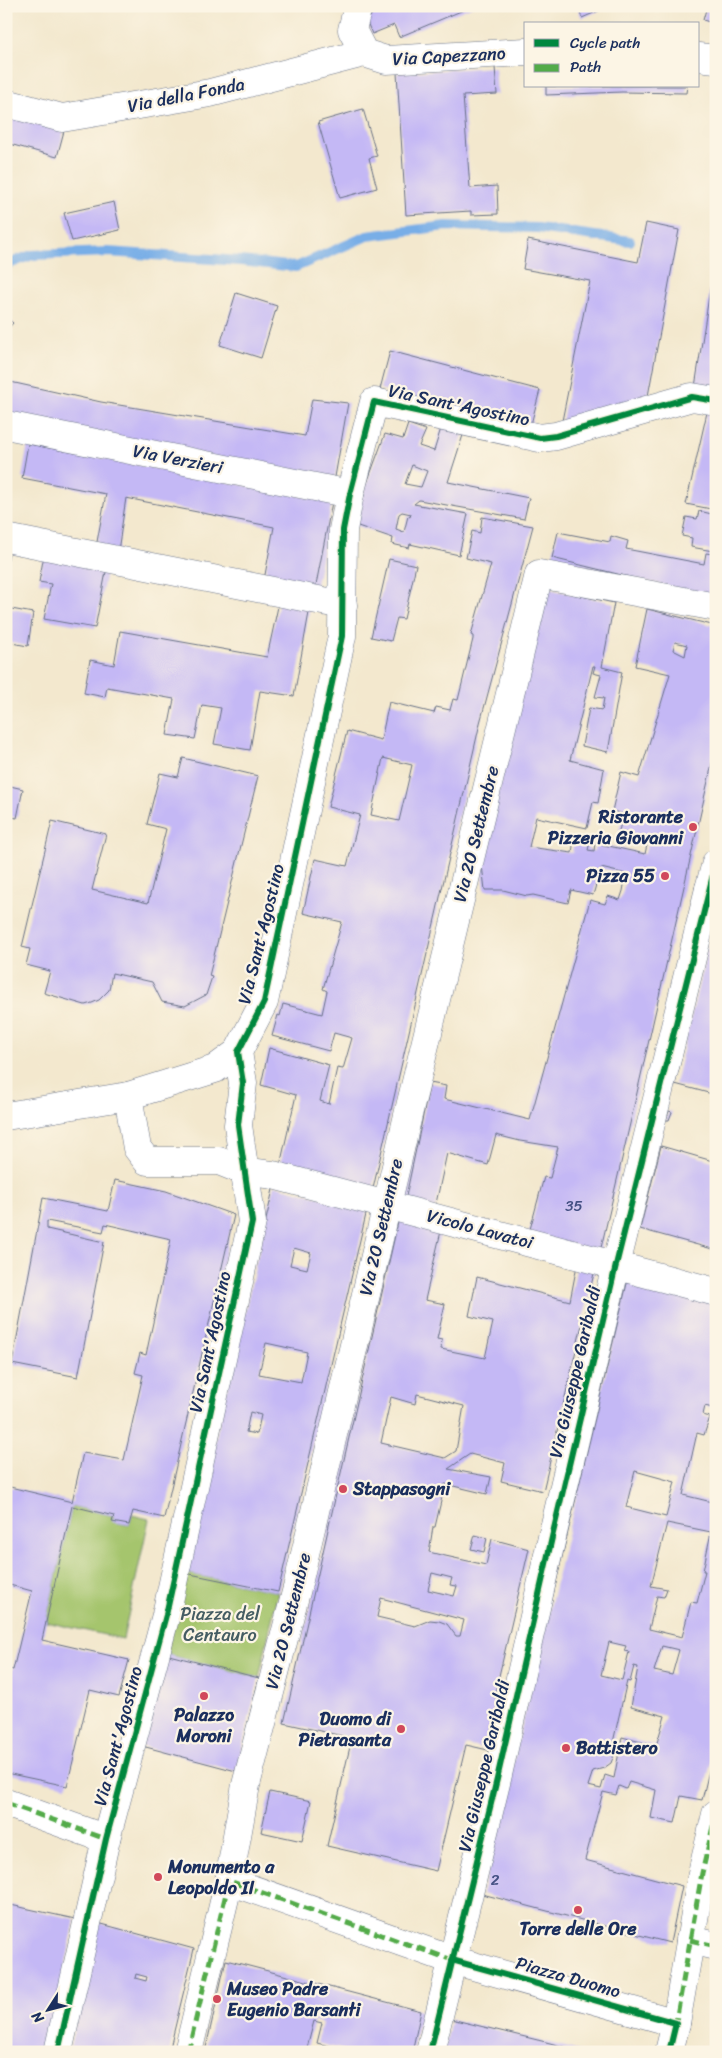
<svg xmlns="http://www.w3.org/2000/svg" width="722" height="2058" viewBox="0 0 722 2058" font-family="Sriracha,sans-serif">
  <rect width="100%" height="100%" fill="#fcf5e5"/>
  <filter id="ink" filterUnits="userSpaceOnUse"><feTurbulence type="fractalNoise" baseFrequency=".02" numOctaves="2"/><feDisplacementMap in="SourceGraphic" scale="10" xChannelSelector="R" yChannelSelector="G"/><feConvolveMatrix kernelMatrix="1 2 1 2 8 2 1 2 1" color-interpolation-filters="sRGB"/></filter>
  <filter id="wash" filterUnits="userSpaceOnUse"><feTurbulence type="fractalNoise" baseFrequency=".0096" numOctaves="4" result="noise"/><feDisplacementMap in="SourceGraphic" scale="20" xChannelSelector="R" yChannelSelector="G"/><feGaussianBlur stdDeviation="1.12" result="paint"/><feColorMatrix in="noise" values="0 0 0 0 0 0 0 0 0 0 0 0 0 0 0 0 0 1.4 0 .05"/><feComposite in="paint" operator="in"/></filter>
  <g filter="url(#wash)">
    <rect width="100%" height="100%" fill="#f3e8ce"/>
    <!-- green -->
    <g fill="#a5c56d" stroke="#607a66">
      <polygon points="72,1506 114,1516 113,1522 129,1525 132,1515 149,1519 123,1639 46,1622"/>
      <polygon points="185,1573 278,1592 259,1678 165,1654"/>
    </g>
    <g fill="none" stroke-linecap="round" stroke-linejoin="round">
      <!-- stream -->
      <polyline stroke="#78aee7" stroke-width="10" points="6,265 32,255 108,252 241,261 296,267 367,236 446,226 538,228 630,241"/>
    </g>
    <g id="blocks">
      <!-- building -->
      <g fill="#c4b8f5" fill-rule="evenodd">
        <polygon points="388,6 473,6 399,37 394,25 372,34 367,22 373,12"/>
        <polygon points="577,6 610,6 582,18"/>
        <polygon points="707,6 716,6 716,24 703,20"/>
        <polygon points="495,67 497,94 463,96 470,188 497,186 498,214 471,215 471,211 406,215 397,73"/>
        <polygon points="546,86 687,86 686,93 622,92 546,95"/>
        <polygon points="363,109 377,156 369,158 377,188 340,198 318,122"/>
        <polygon points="6,116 64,131 57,157 6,143"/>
        <polygon points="114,202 120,230 72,241 64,213"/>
        <polygon points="646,223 679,230 648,396 561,426 590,281 523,269 528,240 638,262"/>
        <polygon points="715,257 716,257 716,392 695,387"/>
        <polygon points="236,293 277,306 261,358 220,345"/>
        <polygon points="6,317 13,323 6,331"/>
        <polygon points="390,351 540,390 530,428 380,389"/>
        <polygon points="6,381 101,402 305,436 312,399 348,403 335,477 245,463 6,416"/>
        <polygon points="708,408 716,410 716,510 686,504"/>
        <path d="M408 424 426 430 419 446 434 451 442 425 464 432 448 482 529 498 524 519 419 500 414 504 468 514 459 555 410 544 409 548 392 544 393 538 352 524 385 434 403 439ZM412 465 427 471 421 487 405 484ZM402 512 411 514 410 517 408 516 404 532 396 529 399 514Z"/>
        <polygon points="28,444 332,502 315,590 264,580 274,527 126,498 118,551 96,547 106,494 22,478"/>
        <polygon points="699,511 716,515 716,598 552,558 558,532 610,542 611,536 628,541 626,549 704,564 706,553 713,554 713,551 691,547 692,538 682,536 686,517 697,519"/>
        <path d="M482 517 533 526 480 723 372 1193 279 1170 296 1095 261 1085 269 1048 329 1065 320 1101 329 1104 337 1068 343 1069 352 1038 334 1033 329 1051 272 1036 278 1015 280 1016 283 1004 322 1014 327 991 323 989 342 922 303 913 315 859 347 866 360 815 328 807 347 731 381 740 389 702 434 713 436 707 450 710 453 699 458 700 473 639V636L471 635 491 564 466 558 472 531 480 533ZM383 758 412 765 399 821 371 815Z"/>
        <polygon points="6,548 10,548 7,564 6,564"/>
        <polygon points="44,555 107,567 95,628 44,619 51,584 39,582"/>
        <polygon points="389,559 416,565 404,619 397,618 391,641 371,637"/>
        <path d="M544 588 614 603 602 667 622 672 608 752 582 746 589 708 602 710 604 698 595 697 601 675 593 673 595 666H593L570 760 604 769 598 803 593 802 587 828 536 817 529 847 572 853 574 839 590 842 588 850 594 851 595 843 645 854 648 840 619 831 623 814 612 811 621 772 639 777 670 674 635 666 647 609 716 626V746L621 1163 600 1252 529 1233 544 1177 550 1178 558 1147 520 1141 496 1135 488 1165 447 1153 435 1208 405 1201 430 1083 446 1086 444 1099 530 1120 590 900 605 904 608 896 620 900 623 891 626 874 601 868 593 895 571 890 568 903 533 895 527 896 503 890H485L482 865ZM675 642 687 645 685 656 673 650Z"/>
        <polygon points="279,602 310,607 294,696 260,691 250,750 214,744 221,708 202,705 195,739 167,735 174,699 107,687 105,697 84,693 90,660 114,665 120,631 267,657"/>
        <polygon points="6,608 33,613 28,646 6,642"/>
        <polygon points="183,758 258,776 209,976 212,977 206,995 185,1006 162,1002 152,982 112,973 109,990 99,1000 92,1003 85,1005 44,993 50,971 26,965 30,949 22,947 52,821 106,834 92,890 148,903 166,829 147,824 160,773 178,777"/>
        <polygon points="6,785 23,789 17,818 6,816"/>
        <polygon points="716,913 716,1095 675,1084"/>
        <polygon points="669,1111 672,1112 669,1120 666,1120"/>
        <polygon points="661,1146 716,1162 716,1250 640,1229"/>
        <polygon points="115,1180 166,1191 234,1215 164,1518 133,1511 129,1525 112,1522 114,1516 72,1506 42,1640 129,1660 119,1697 90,1690 67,1786 6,1773 6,1668 13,1670 32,1591 6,1584 6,1486 72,1502 83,1453 124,1460 143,1375 135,1373 140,1353 146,1355 171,1239 105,1224 103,1232 47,1221 47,1229 104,1242 78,1377 12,1364 43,1198 108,1211"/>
        <path d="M274 1185 367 1210 278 1592 185 1573ZM294 1248 311 1253 307 1269 290 1265ZM266 1343 307 1352 301 1382 259 1374ZM250 1412 261 1415 257 1434 246 1432Z"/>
        <path d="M399 1218 441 1231 425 1300 445 1304 437 1339 442 1340 441 1349 485 1358 493 1322 469 1316 477 1277 570 1301 577 1265 595 1269 543 1491 501 1481 505 1463 470 1454 448 1469 491 1477 487 1494 445 1484 435 1527H433L429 1552 441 1555 486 1565 492 1539 529 1549 494 1697 499 1698 488 1750 466 1745 436 1871 327 1846 352 1738 284 1723ZM417 1394 464 1406 456 1451 445 1458 381 1443 391 1397 415 1404ZM432 1573 452 1578 450 1585 457 1586 454 1596 428 1590ZM381 1598 464 1620 460 1636H456L447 1624 439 1621 430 1620 415 1626 377 1617Z"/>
        <path d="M629 1275 716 1300V1409L705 1406 703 1415 710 1417 704 1435 697 1433 683 1495 716 1503V1742L702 1800 681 1796 675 1823 651 1818 656 1790 629 1782 626 1789 619 1786 616 1795 603 1792 585 1860 682 1886 670 1943 482 1894ZM635 1471 675 1482 666 1517 626 1507ZM667 1523 711 1532 703 1571H705L697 1603 691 1602 682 1637 649 1629 657 1596 664 1597 667 1589 651 1586ZM609 1642 626 1646 624 1651 629 1652 622 1680 601 1675ZM662 1646 679 1650 672 1675 654 1671ZM634 1666 638 1667 631 1707 665 1716 656 1746 622 1737 614 1778 605 1775 601 1789 588 1786 593 1771 604 1768 611 1763 614 1755V1738L627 1681 630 1682Z"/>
        <polygon points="475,1535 487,1538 484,1552 471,1549"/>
        <polygon points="165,1654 259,1678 236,1771 142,1746"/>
        <polygon points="270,1792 311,1801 302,1841 261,1832"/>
        <polygon points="6,1904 75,1919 48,2052 6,2052"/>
        <path d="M98 1923 194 1949 169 2052H69ZM136 1974 147 1977 146 1981 135 1978Z"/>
        <polygon points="226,1960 421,2011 412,2052 352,2052 317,2043 322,2023 314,2021 306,2052 277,2052 268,2050 268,2052 205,2052"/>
        <polygon points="451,2019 550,2043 582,2052 444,2052"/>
      </g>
    </g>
  </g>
  <g filter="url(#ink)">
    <use href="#blocks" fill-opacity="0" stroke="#677085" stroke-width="1"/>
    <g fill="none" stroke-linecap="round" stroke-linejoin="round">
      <!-- pedestrian casing -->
      <g stroke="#677085" stroke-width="29">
        <g id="pedestrian">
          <polyline points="229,1881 452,1960 676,2023"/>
          <polyline points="690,1940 716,1946"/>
          <polyline points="430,2052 497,1779 553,1533 616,1265 709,889"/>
          <polyline points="669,2052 676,2023 702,1873 716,1814"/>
        </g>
      </g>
      <!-- minor casing -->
      <g stroke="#677085" stroke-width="29">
        <g id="minor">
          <polyline points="358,6 352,30 364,53 386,60 526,52"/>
          <polyline points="698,57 716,59"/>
          <polyline points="6,103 62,118 210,93 364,53"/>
          <polyline points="6,425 350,494"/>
          <polyline points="6,538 343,605"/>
          <polyline points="716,863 709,889 716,890"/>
          <polyline points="128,1096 137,1148 147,1161 219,1161 244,1171 273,1175 716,1292"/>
          <polyline points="6,1116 128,1096 215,1069 238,1052"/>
          <polyline points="6,1803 106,1839"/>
          <polyline points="58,2052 106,1839 166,1615 252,1222 238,1125 243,1083 238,1052 264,1002 342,636 343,530 350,494 374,402 540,438 556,436 692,397 716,401"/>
          <polyline points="188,2052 229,1881 246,1785 297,1588 409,1111 539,574 716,607"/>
        </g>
      </g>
      <!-- pedestrian -->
      <use href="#pedestrian" stroke="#fff" stroke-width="28"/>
      <!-- minor -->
      <use href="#minor" stroke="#fff" stroke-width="28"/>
      <!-- quiet -->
      <g stroke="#52ab49" stroke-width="5" stroke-dasharray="10 5" stroke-linecap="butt">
        <polyline points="6,1803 106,1839"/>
        <polyline points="690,1940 716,1946"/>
        <polyline points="675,2027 702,1873 716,1814"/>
        <polyline points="188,2052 229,1881 455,1961"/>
      </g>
      <!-- cycleway casing -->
      <g stroke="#fcf5e5" stroke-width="9">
        <g id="cycleway">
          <polyline points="452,1960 676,2023 669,2052"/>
          <polyline points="58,2052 106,1839 166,1615 252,1222 238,1125 243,1083 238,1052 264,1002 342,636 343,530 350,494 374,402 540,438 556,436 692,397 716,401"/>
          <polyline points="430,2052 497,1779 553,1533 616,1265 716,863"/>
        </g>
      </g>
      <!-- cycleway -->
      <use href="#cycleway" stroke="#00873e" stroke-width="6"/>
    </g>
  </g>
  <!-- markers -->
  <g fill="#d1495b" stroke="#fcf5e5" stroke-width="2">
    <circle cx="693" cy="827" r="5"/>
    <circle cx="665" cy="876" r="5"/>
    <circle cx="343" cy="1489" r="5"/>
    <circle cx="204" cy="1696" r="5"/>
    <circle cx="401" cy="1729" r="5"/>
    <circle cx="566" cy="1748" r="5"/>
    <circle cx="158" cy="1877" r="5"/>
    <circle cx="578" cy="1910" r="5"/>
    <circle cx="217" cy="1999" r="5"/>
  </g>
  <g text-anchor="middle" stroke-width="4.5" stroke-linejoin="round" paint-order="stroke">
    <!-- number labels -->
    <g font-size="15" fill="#455184">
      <text x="574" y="1211">35</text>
      <text x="495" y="1885">2</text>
    </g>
    <!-- street labels -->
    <g font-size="18" fill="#1b2f5e" stroke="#fcf5e5">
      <text transform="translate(449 56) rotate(-3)" y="6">Via Capezzano</text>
      <text transform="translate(186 95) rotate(-11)" y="6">Via della Fonda</text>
      <text transform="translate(459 405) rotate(12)" y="6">Via Sant'Agostino</text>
      <text transform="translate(178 459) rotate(11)" y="6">Via Verzieri</text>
      <text transform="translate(476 834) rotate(-76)" y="6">Via 20 Settembre</text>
      <text transform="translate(261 934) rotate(-76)" y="6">Via Sant'Agostino</text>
      <text transform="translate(381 1227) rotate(-77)" y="6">Via 20 Settembre</text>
      <text transform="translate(480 1229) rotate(15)" y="6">Vicolo Lavatoi</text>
      <text transform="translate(210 1342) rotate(-78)" y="6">Via Sant'Agostino</text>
      <text transform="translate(575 1372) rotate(-77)" y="6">Via Giuseppe Garibaldi</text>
      <text transform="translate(288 1621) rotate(-76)" y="6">Via 20 Settembre</text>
      <text transform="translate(118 1736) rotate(-75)" y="6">Via Sant'Agostino</text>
      <text transform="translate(484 1766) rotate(-77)" y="6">Via Giuseppe Garibaldi</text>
      <text transform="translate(568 1977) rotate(16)" y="6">Piazza Duomo</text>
    </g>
    <!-- poi labels -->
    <g font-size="18" font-weight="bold" fill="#1b2f5e" stroke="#fcf5e5" text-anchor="start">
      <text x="683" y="823" text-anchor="end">Ristorante<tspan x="683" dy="21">Pizzeria Giovanni</tspan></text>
      <text x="655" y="882" text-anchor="end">Pizza 55</text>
      <text x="353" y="1495">Stappasogni</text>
      <text x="204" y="1721" text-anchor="middle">Palazzo<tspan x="204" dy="21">Moroni</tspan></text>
      <text x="391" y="1725" text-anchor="end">Duomo di<tspan x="391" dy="21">Pietrasanta</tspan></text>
      <text x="576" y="1754">Battistero</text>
      <text x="168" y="1873">Monumento a<tspan x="168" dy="21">Leopoldo II</tspan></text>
      <text x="578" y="1935" text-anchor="middle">Torre delle Ore</text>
      <text x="227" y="1995">Museo Padre<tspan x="227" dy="21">Eugenio Barsanti</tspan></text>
    </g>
    <!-- park labels -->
    <g font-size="18" fill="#445c62" stroke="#fcf5e5">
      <text x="220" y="1620">Piazza del<tspan x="220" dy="21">Centauro</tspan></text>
    </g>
  </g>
  <!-- margin -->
  <rect width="722" height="2058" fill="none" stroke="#fcf5e5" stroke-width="25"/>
  <!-- legend -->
  <rect x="524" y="22" width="175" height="65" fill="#fcf5e5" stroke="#a2a6af"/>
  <rect x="534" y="39" width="25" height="8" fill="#00873e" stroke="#a2a6af"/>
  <text x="570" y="48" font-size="15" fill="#1b2f5e">Cycle path</text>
  <rect x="534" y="64" width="25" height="8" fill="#52ab49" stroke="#a2a6af"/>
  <text x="570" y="72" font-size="15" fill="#1b2f5e">Path</text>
  <!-- north arrow -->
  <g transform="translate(48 2010) rotate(234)" stroke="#fcf5e5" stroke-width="4" paint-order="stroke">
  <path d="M0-4L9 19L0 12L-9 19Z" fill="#1b2f5e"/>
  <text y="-8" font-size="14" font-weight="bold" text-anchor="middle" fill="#1b2f5e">N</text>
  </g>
</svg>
